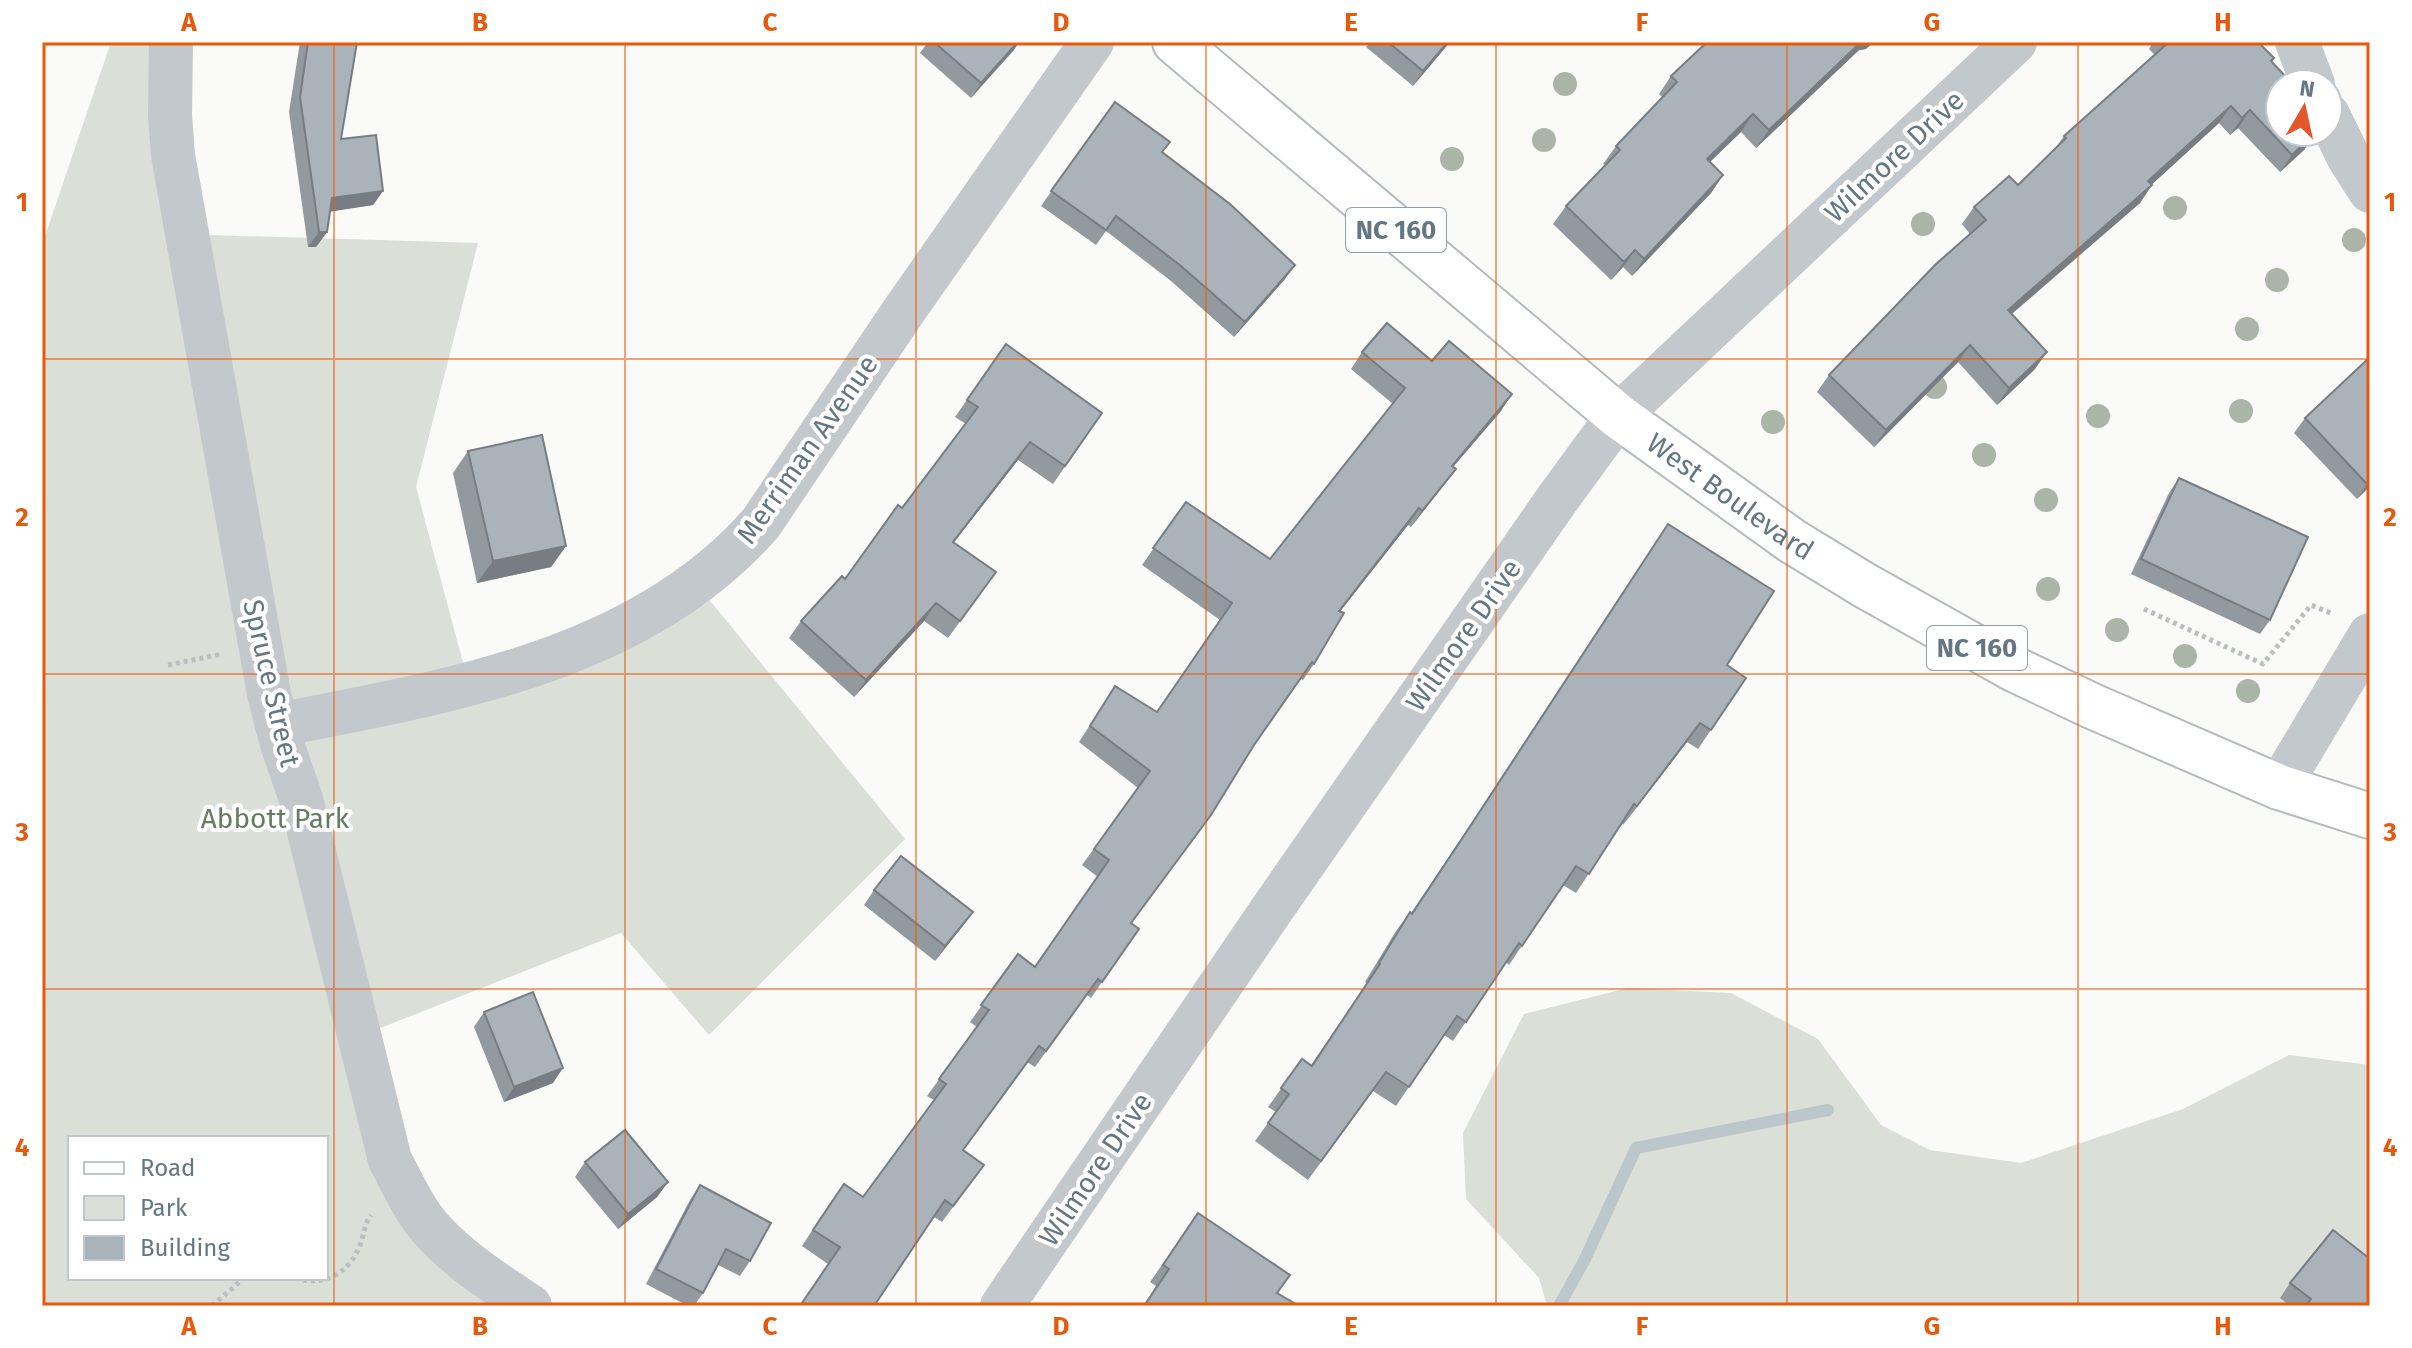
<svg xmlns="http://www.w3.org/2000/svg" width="2412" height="1348" viewBox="0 0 2412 1348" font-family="'Fira Sans',sans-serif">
  <rect width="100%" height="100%" fill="#fafaf8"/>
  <!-- green -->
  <g fill="#dadfd7" fill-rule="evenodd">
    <path d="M111 42H162L176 234 478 243 416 487 472 696 707 597 905 839 709 1035 621 933 345 1042 376 1169 507 1306H42V245ZM70 1138H326V1278H70Z"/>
    <polygon points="1628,988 1731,993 1818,1039 1881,1125 1930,1150 2021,1163 2183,1109 2289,1055 2370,1065 2370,1306 1547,1306 1539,1278 1466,1199 1463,1133 1524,1014"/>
  </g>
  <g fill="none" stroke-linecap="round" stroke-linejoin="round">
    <!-- stream -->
    <polyline stroke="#bbc7cb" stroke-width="12" points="1559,1306 1585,1259 1636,1148 1828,1110"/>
    <!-- major casing -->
    <g stroke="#b5babe" stroke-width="48">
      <g id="major">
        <path id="s1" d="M1175 42 1618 416 1792 541 1864 585 2014 669 2092 706 2279 787 2370 816"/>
      </g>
    </g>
    <!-- path -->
    <g stroke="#bbbfc2" stroke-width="5" stroke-dasharray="4 4" stroke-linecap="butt">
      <polyline points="2144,609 2263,664 2311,605 2333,614"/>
      <polyline points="168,665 222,654"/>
      <path d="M295 1278C324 1287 349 1274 360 1245 364 1235 364 1225 371 1215"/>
      <polyline points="212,1306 244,1278"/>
    </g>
    <!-- minor -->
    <g stroke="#c3c8cc" stroke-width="44">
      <path d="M171 42 170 115 173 155 269 694 282 744 301 799 390 1160C403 1184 414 1210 432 1230 460 1261 495 1283 530 1306"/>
      <polyline points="2297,42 2313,84"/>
      <polyline points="2328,115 2349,158 2370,191"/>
      <path d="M277 725C447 692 641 661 761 523L903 312 1092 42"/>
      <polyline points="2279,787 2370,635"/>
      <polyline points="1002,1306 1268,915 1558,498 1618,416 2015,42"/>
    </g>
    <!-- major -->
    <use href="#major" stroke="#fff" stroke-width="44"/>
  </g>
  <!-- trees -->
  <g fill="#aab4a7">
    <circle cx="1565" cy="84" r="12"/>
    <circle cx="1544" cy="140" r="12"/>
    <circle cx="1452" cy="159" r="12"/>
    <circle cx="2175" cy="208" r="12"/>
    <circle cx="1923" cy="224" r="12"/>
    <circle cx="2354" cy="240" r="12"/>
    <circle cx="2277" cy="280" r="12"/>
    <circle cx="2247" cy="329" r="12"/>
    <circle cx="1935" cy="387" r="12"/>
    <circle cx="2241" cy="411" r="12"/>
    <circle cx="2098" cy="416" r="12"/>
    <circle cx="1773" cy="422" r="12"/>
    <circle cx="1984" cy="455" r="12"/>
    <circle cx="2046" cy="500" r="12"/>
    <circle cx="2048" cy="589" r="12"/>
    <circle cx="2117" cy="630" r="12"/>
    <circle cx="2185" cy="656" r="12"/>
    <circle cx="2248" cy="691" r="12"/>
  </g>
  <!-- wall -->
  <g fill="#929a9f">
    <polygon points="300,42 357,42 341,139 383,191 373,205 330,211 327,232 316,247 308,247 289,112"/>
    <polygon points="928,42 1019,42 971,98 920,53"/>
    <polygon points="1366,42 1450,42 1413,86 1366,47 1369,44"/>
    <polygon points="1707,42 1866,49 1859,50 1756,148 1741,132 1710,162 1723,175 1711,193 1632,276 1623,267 1611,280 1553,224 1566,206 1606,166 1603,164 1616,146 1663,98 1659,94 1671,76"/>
    <polygon points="2153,42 2258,42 2274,58 2272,62 2277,89 2305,149 2280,172 2238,128 2230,135 2219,123 2151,185 2140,203 2012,314 2035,369 1997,405 1958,362 1874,447 1817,392 1829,375 1970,234 1962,224 1974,207 2018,185 2054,150 2064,136 2155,55 2149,49"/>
    <polygon points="1115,102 1285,279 1234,337 1171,281 1106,231 1096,245 1041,206"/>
    <polygon points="1006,344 1102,413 1053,484 1018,460 953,543 996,572 948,638 924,621 854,697 789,638 801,621 845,579 902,508 966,424 955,417"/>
    <polygon points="1362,352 1432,361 1501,411 1453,467 1456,469 1411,527 1408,525 1340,611 1314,664 1303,680 1301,679 1253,746 1132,923 1102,982 1091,998 1087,995 1035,1067 1027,1062 963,1150 984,1165 942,1222 934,1217 828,1264 802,1246 832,1200 863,1197 934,1100 927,1096 977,1027 970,1022 1018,954 1035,966 1098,877 1082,865 1138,788 1079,742 1115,686 1157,712 1220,620 1142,565 1186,502 1270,559 1393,404 1351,369"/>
    <polygon points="2370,357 2370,486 2357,499 2294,433 2305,418"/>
    <polygon points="468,451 566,546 551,567 477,583 453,473"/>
    <polygon points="2179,478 2270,620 2260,634 2131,574 2169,493"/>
    <polygon points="1668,524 1727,665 1746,678 1698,749 1687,742 1623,825 1622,823 1576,893 1563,885 1509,965 1506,962 1453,1041 1444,1035 1396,1106 1373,1091 1308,1180 1255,1141 1276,1112 1268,1107 1302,1059 1311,1065 1367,983 1365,982 1396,931 1410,912 1411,913 1460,840"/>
    <polygon points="874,890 973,912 935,961 864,905"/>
    <polygon points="484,1012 553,1083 504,1102 474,1027"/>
    <polygon points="585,1162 668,1182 657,1197 618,1229 575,1177"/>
    <polygon points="700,1185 750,1261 740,1276 718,1265 703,1293 694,1306 688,1306 646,1284 690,1200"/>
    <polygon points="1198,1213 1277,1293 1299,1306 1144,1306 1156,1286 1150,1282"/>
    <polygon points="2290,1283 2370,1306 2290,1306 2280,1298"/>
  </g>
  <!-- shaded-wall -->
  <g fill="#777d82">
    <polygon points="1018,42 1019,42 1014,50 971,98 981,83"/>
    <polygon points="1448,42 1450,42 1413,86 1423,71"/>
    <polygon points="1861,42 1874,42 1866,49 1859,50 1756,148 1769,130"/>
    <polygon points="2231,106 2219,123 2136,199 2148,181"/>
    <polygon points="2250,110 2238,128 2230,135 2242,118"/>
    <polygon points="1753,114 1741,132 1694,177 1707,159"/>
    <polygon points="2316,132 2305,149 2280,172 2292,155"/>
    <polygon points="1723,175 1711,193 1632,276 1644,259"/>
    <polygon points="2152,185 2140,203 1996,327 2008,310"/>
    <polygon points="383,191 373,205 322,213 332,198"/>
    <polygon points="319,232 327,232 316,247 308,247"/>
    <polygon points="1635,250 1623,267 1611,280 1624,262"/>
    <polygon points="1295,265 1285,279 1234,337 1245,322"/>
    <polygon points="1970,345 1958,362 1874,447 1886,430"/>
    <polygon points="2047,352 2035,369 1997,405 2009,388"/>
    <polygon points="1512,394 1501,411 1440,482 1452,466"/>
    <polygon points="1030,442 1018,460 941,559 953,542"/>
    <polygon points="1456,469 1444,485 1411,527 1422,511"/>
    <polygon points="2370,481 2370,486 2357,499 2367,484"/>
    <polygon points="1419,508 1408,525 1328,627 1339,611"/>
    <polygon points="566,546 551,567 477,583 493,561"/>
    <polygon points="936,603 924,621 854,697 866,680"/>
    <polygon points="1700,723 1687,742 1623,825 1637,806"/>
    <polygon points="973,912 962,927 935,961 945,946"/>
    <polygon points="563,1068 553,1083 504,1102 514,1087"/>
    <polygon points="668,1182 657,1197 618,1229 628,1214"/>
  </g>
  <!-- building -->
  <g fill="#aab3b9" stroke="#777d82" stroke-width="2">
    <polygon points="308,42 357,42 341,139 376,135 383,191 332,198 327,232 319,232 300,97"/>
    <polygon points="934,42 1018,42 981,83"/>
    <polygon points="1388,42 1448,42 1423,71"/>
    <polygon points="1707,42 1861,42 1769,130 1753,114 1707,159 1723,175 1644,259 1635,250 1624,262 1566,206 1620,150 1616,146 1677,82 1671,76"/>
    <polygon points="2169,42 2258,42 2274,58 2271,61 2286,77 2275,87 2280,92 2280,132 2316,132 2292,155 2250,110 2242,118 2231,106 2148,181 2152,185 2008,310 2047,352 2009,388 1970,345 1886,430 1829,375 1936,264 1986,220 1974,207 2009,176 2018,185 2066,138 2064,136"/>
    <polygon points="1115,102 1170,142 1162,152 1230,204 1295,265 1245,322 1181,266 1116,216 1106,230 1051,191"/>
    <polygon points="1387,323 1432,361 1449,341 1512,394 1452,466 1456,469 1422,511 1419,508 1339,611 1344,613 1314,664 1312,662 1254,745 1211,815 1131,923 1139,929 1102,982 1098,979 1046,1051 1039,1046 963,1150 984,1165 953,1206 945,1200 874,1306 800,1306 840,1247 813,1230 844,1184 863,1197 946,1084 939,1079 989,1010 981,1005 1018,954 1035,967 1109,860 1094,849 1150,771 1090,726 1115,686 1157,712 1232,603 1153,548 1186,502 1270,559 1405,388 1362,352"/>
    <polygon points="1006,344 1102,413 1065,466 1030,442 953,542 996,572 960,621 936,603 866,680 801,621 842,576 845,579 898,505 902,508 978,407 967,400"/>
    <polygon points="2370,357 2370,481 2367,484 2305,418"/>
    <polygon points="542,435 566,546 493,561 468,451"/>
    <polygon points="2179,478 2308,537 2270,620 2141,559"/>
    <polygon points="1668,524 1774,591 1727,665 1746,678 1711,730 1700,723 1637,806 1634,804 1589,874 1576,866 1522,946 1519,943 1466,1022 1457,1016 1409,1087 1386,1072 1321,1161 1268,1123 1289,1094 1281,1088 1302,1059 1312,1066 1380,964 1379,963 1410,912 1412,914 1473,822"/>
    <polygon points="901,856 973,912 945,946 874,890"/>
    <polygon points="533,992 563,1068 514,1087 484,1012"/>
    <polygon points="625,1130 668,1182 628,1214 585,1162"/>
    <polygon points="700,1185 771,1223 750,1261 726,1249 703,1293 656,1269"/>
    <polygon points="1198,1213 1290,1275 1277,1293 1299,1306 1144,1306 1169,1269 1163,1265"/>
    <polygon points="2333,1230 2370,1259 2370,1306 2306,1306 2311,1299 2290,1283"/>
  </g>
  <!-- grid -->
  <path fill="none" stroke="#e8590c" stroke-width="2" stroke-opacity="0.55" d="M334 42V1306M625 42V1306M916 42V1306M1206 42V1306M1496 42V1306M1787 42V1306M2078 42V1306M42 359H2370M42 674H2370M42 989H2370"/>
  <g text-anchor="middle" stroke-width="8" stroke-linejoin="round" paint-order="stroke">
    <!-- shield labels -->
    <g fill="#fff" stroke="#939fa8" stroke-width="2">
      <rect x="1346" y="208" width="100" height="44" rx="6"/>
      <rect x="1927" y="626" width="100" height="44" rx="6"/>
    </g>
    <g font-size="26" font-weight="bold" fill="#657683">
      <text x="1396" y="239">NC 160</text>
      <text x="1977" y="657">NC 160</text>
    </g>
    <!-- street labels -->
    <g font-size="28" fill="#657683" stroke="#fff">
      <text transform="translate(1894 156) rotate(-43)" y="10">Wilmore Drive</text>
      <text transform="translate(807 449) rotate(-55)" y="10">Merriman Avenue</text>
      <text dy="10" stroke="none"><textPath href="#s1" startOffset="718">West Boulevard</textPath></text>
      <text transform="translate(1463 635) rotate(-55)" y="10">Wilmore Drive</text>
      <text transform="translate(272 683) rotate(77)" y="10">Spruce Street</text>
      <text transform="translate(1095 1169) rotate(-56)" y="10">Wilmore Drive</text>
    </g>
    <!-- park labels -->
    <g font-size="28" fill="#687a64" stroke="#fff">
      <text x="275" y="828">Abbott Park</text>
    </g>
  </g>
  <!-- border -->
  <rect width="2412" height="1348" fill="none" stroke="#ffffff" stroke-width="88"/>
  <!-- legend -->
  <rect x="68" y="1136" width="260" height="144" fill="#ffffff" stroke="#c1c8cd" stroke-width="2"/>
  <rect x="84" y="1162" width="40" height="12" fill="#ffffff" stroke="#c1c8cd" stroke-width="2"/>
  <text x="140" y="1176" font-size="24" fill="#657683">Road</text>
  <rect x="84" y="1196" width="40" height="24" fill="#dadfd7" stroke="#c1c8cd" stroke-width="2"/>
  <text x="140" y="1216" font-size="24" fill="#657683">Park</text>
  <rect x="84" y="1236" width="40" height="24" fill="#aab3b9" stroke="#c1c8cd" stroke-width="2"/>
  <text x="140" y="1256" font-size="24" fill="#657683">Building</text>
  <!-- north arrow -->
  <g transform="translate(2304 108) rotate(9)"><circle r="38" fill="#ffffff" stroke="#c1c8cd" stroke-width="2"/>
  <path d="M0-6L14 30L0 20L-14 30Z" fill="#e4572e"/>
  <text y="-12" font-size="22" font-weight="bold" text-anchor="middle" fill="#657683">N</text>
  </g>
  <rect x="44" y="44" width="2324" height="1260" fill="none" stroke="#e8590c" stroke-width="3"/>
  <g font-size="26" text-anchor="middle" font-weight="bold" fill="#e8590c">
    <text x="189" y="31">A</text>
    <text x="480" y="31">B</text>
    <text x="770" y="31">C</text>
    <text x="1061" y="31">D</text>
    <text x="1351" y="31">E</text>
    <text x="1642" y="31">F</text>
    <text x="1932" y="31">G</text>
    <text x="2223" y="31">H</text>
    <text x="22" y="211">1</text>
    <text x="2390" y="211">1</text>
    <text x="22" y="526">2</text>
    <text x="2390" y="526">2</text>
    <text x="22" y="841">3</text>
    <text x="2390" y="841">3</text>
    <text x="22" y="1156">4</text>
    <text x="2390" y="1156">4</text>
    <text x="189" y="1335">A</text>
    <text x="480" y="1335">B</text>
    <text x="770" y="1335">C</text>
    <text x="1061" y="1335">D</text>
    <text x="1351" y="1335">E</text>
    <text x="1642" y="1335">F</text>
    <text x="1932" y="1335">G</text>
    <text x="2223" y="1335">H</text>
  </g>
</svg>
